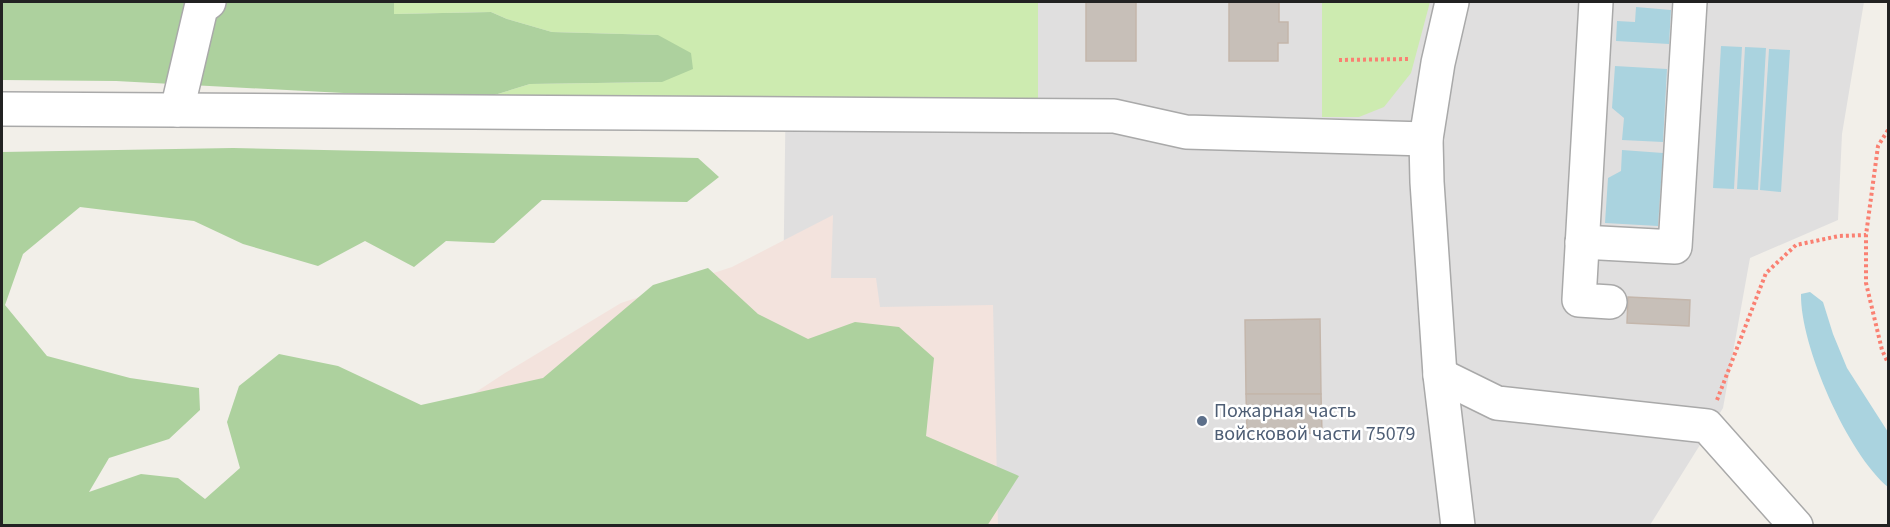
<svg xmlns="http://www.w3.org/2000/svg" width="1890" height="527" viewBox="0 0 1890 527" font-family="'Source Sans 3',sans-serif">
  <rect width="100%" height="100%" fill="#f2efe9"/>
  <!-- residential -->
  <polygon fill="#e0dfdf" points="787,2 1864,2 1842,134 1838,220 1750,258 1723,408 1650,525 780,526"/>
  <!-- military -->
  <polygon fill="#f3e3dd" points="833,215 831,278 876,278 880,307 993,305 998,525 278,526 288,515 505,373 621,303 732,267"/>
  <!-- grass -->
  <g fill="#cdebb0">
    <polygon points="394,2 1038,2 1038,113 475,101 530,84 662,82 658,35 552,32 507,19 491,12 393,14"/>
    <polygon points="1322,2 1430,2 1411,73 1384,107 1359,117 1322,117"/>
  </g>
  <!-- forest -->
  <g fill="#add19e">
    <polygon points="2,2 394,2 394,14 491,12 507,19 552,32 658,35 691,53 693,69 662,82 530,84 475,101 400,96 116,81 2,80"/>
    <polygon points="233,148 698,158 719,177 687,202 542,200 494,243 446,241 414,267 365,241 318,266 243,244 194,221 80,207 23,254 5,305 47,356 130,378 199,388 200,410 169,439 109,458 89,492 141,474 178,478 205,499 240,468 227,422 239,386 279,354 338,366 421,405 543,378 653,285 708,268 758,314 808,339 855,322 899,327 934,358 926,436 1019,476 987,526 2,525 2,152"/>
  </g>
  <!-- water -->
  <g fill="#aad3df">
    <polygon points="1636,7 1671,10 1669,44 1616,41 1617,21 1635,22"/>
    <polygon points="1721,46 1742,47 1734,189 1713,188"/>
    <polygon points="1745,47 1766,48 1758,190 1737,189"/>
    <polygon points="1769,49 1790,50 1781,192 1760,190"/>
    <polygon points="1615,66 1667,69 1663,142 1622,140 1624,118 1612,108"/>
    <polygon points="1622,150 1663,153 1658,226 1605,223 1608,178 1621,171"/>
    <path d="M1810 292 1823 302 1833 334 1847 368 1888 432V487C1848 454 1800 346 1801 294Z"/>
  </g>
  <!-- building -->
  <g fill="#c7bfb8" stroke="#c4b6ab" stroke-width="1.5">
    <rect x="1086" y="2" width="50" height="59"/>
    <polygon points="1229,2 1279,2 1279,22 1288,22 1288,43 1278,43 1278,61 1229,61"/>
    <polygon points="1628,297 1690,300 1689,326 1627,323"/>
    <polygon points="1320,319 1321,394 1246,394 1245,320"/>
    <polygon points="1246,394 1321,394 1322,433 1247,434"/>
  </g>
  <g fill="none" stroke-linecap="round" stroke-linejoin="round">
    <!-- minor casing -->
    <g stroke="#a9a9a9" stroke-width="36">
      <g id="minor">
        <polyline points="1452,2 1438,63 1426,139 1427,182 1440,375 1458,526"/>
        <polyline points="1596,2 1579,300 1610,302"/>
        <polyline points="2,109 1114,116 1186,132 1426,139"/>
        <polyline points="177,110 201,8 209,2"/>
        <polyline points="1582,242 1675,247 1690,2"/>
        <polyline points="1440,375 1497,403 1707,426 1796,526"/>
      </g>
    </g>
    <!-- path -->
    <g stroke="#fa8072" stroke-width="4" stroke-dasharray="3 3" stroke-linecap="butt">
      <polyline points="1339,60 1410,59"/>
      <polyline points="1888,130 1878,146 1866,235 1866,283 1882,350 1888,363"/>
      <polyline points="1717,400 1766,273 1796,245 1839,236 1866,235"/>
    </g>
    <!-- minor -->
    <use href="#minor" stroke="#fff" stroke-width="33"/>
  </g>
  <!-- markers -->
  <circle fill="#5c6f8a" stroke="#fff" stroke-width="2" cx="1202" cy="421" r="6"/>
  <g text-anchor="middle" stroke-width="5" stroke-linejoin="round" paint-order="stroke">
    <!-- service labels -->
    <g font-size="20" fill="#4e5e75" stroke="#fff" text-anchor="start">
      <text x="1214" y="417">Пожарная часть<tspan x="1214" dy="23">войсковой части 75079</tspan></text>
    </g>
  </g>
  <!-- border -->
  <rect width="1890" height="527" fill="none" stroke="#222222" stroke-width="6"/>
</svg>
